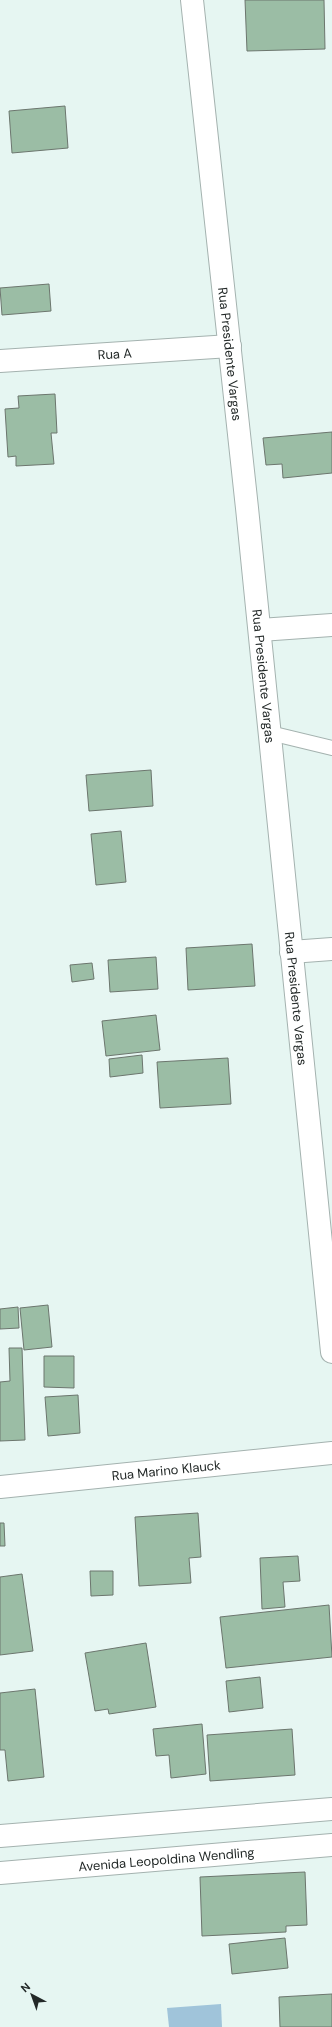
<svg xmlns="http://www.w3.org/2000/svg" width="332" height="2027" viewBox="0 0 332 2027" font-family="'DM Sans',sans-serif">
  <rect width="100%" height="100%" fill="#e6f6f2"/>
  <!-- water -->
  <polygon fill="#a0c4da" points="221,2004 222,2027 169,2027 167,2008"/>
  <!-- building -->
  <g fill="#9bbda5" stroke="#6c766e">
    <polygon points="245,0 324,0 325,49 247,51"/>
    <polygon points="65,106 68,148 12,153 9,111"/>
    <polygon points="49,284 51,311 2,315 0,288"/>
    <polygon points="55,394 57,433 51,433 54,464 16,466 16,456 8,457 5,409 19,408 18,396"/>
    <polygon points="332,432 332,473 283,478 282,464 266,465 263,438"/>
    <polygon points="151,770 153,806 89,811 86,775"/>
    <polygon points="121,831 126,882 96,885 91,834"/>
    <polygon points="252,944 255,986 188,990 186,948"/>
    <polygon points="156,957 158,989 110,992 108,960"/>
    <polygon points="92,963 94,979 72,982 70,965"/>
    <polygon points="156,1015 160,1050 106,1056 102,1021"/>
    <polygon points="142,1055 143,1073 110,1077 109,1059"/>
    <polygon points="228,1058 231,1104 160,1108 157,1062"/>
    <polygon points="48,1305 52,1347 24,1350 20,1308"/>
    <polygon points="18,1307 19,1328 0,1329 0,1309"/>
    <polygon points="9,1348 22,1348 25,1440 0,1441 0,1382 10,1381"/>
    <polygon points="44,1356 74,1356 74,1388 44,1387"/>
    <polygon points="78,1395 80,1433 48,1436 45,1397"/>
    <polygon points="198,1513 201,1557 189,1558 191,1583 139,1586 135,1517"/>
    <polygon points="0,1523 4,1523 5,1546 0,1546"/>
    <polygon points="298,1556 300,1581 283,1582 285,1607 262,1609 260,1558"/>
    <polygon points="90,1571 113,1571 113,1595 91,1596"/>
    <polygon points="22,1574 33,1651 0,1655 0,1577"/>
    <polygon points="329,1605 332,1657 226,1668 220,1617"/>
    <polygon points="146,1643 156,1707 109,1714 108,1709 95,1711 85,1653"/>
    <polygon points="260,1677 263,1708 229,1712 226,1681"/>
    <polygon points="35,1689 44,1777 8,1781 5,1750 0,1750 0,1693"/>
    <polygon points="202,1724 206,1774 171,1778 169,1755 156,1756 153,1729"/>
    <polygon points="292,1729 295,1775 210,1781 207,1735"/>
    <polygon points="305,1872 307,1925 286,1926 286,1932 202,1936 200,1877"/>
    <polygon points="285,1938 288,1968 232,1974 229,1944"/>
    <polygon points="332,1994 332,2027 280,2027 279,1997"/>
  </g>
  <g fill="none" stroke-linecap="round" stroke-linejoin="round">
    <!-- service casing -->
    <g stroke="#a4b2af" stroke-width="16">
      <polyline id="service" points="270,733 332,748"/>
    </g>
    <!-- minor casing -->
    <g stroke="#a4b2af" stroke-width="24">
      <g id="minor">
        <path id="s1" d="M0 361 230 346"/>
        <polyline points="260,630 332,625"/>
        <polyline points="291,952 332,949"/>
        <path id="s2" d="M0 1487 332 1453"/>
      </g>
    </g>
    <!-- tertiary casing -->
    <g stroke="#a4b2af" stroke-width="24">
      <g id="tertiary">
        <polyline points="0,1836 332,1809"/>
        <path id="s3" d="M0 1873 332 1845"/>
      </g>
    </g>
    <!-- secondary casing -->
    <g stroke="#a4b2af" stroke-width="24">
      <g id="secondary">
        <path id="s4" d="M192 0 247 508 332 1352"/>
      </g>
    </g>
    <!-- service -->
    <use href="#service" stroke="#fff" stroke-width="14"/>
    <!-- minor -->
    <use href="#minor" stroke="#fff" stroke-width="22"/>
    <!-- tertiary -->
    <use href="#tertiary" stroke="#fff" stroke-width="22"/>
    <!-- secondary -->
    <use href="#secondary" stroke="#fff" stroke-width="22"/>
  </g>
  <g text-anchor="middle" stroke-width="3.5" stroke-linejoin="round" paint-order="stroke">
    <!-- street labels -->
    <g font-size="13" fill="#232928" stroke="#e6f6f2">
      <text dy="5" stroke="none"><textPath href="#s1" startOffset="115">Rua A</textPath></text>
      <text dy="5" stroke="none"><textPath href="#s4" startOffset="356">Rua Presidente Vargas</textPath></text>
      <text dy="5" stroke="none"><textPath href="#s4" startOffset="680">Rua Presidente Vargas</textPath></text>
      <text dy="5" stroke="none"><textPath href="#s4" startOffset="1004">Rua Presidente Vargas</textPath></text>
      <text dy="5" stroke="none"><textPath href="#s2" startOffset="167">Rua Marino Klauck</textPath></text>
      <text dy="5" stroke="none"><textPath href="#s3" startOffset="167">Avenida Leopoldina Wendling</textPath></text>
    </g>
  </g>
  <!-- north arrow -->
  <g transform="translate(32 1995) rotate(319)" stroke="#e6f6f2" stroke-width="3" paint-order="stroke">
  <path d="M0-3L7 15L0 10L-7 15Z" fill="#232928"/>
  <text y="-6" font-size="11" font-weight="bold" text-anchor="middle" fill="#232928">N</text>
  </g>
</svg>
